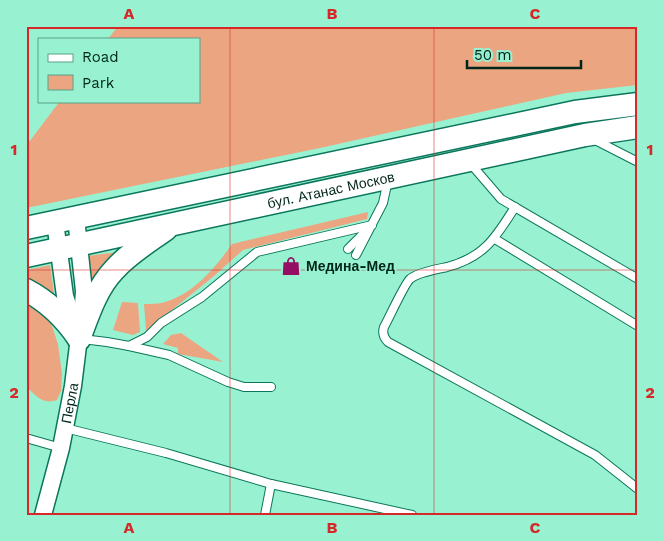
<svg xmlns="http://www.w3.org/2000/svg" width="664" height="541" viewBox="0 0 664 541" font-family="'Work Sans',sans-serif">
  <rect width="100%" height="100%" fill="#98f2d2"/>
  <!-- green -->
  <g fill="#eba681">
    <polygon points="118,26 638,26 638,85 566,93 320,148 26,208 26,146 60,101 199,101 199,39 108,39"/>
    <path d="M368 212 367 219 243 250 214 276 146 331 144 304C151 304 161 304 168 301 195 292 216 267 232 244Z"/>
    <polygon points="125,251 93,292 87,256"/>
    <polygon points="50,265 55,300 26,282 26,270"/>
    <path d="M26 301 50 319 53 329 58 344 62 374 61 391 57 400C43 405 36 396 26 386Z"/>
    <polygon points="122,302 138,303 140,332 133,335 113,330"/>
    <polygon points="181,333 223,362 178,354 178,348 163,344 171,335"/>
  </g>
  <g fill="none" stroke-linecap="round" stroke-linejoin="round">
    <!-- stream -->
    <polyline stroke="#42c79f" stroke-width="4.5" points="594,26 594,27"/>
    <!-- service casing -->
    <g stroke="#0b765b" stroke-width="10">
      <g id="service">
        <polyline points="595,140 638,162"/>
        <polyline points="470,163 501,199 638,279"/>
        <path d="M515 207C496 237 485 257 447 267 438 269 418 272 410 279 405 283 389 318 384 327 382 333 384 338 388 342L595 455 638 489"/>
        <polyline points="495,239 638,326"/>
        <polyline points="348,249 366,231"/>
        <polyline points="356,255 383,203 388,180"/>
        <polyline points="82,339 107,342 129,346 147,337 161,323 202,297 257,252 372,225"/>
        <polyline points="129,346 169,355 228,382 244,387 271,387"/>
        <polyline points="65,428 166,453 271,484 412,515"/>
        <polyline points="26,438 61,448"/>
        <polyline points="265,515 271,484"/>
      </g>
    </g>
    <!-- minor casing -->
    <g stroke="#0b765b" stroke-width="19">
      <g id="minor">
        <polyline points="55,222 65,296 75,327"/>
        <path id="s1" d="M43 515 61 448 73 386 83 305 84 291 76 218"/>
      </g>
    </g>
    <!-- secondary casing -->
    <g stroke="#0b765b" stroke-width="25">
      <g id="secondary">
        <polyline points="26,228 575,112 638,104"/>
        <path id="s2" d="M26 256 585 135 638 127"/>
        <path d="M26 290C49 302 65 318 79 339"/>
        <path d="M79 339C88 315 96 289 114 270 128 254 148 242 166 229"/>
      </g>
    </g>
    <!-- service -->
    <use href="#service" stroke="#fff" stroke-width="8"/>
    <!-- minor -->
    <use href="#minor" stroke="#fff" stroke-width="16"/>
    <!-- secondary -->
    <use href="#secondary" stroke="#fff" stroke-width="22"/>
  </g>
  <!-- grid -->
  <path fill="none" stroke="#d62828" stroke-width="1" stroke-opacity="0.55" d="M230 26V515M434 26V515M26 270H638"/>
  <!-- icons -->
  <defs>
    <g id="shop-bare" transform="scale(1.5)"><path d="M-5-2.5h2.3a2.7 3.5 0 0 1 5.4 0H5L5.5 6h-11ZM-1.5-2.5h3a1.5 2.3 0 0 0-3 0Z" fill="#960e64" stroke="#98f2d2" stroke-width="2.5" paint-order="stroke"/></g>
  </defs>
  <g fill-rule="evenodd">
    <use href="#shop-bare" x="291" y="266"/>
  </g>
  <g text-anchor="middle" stroke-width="4" stroke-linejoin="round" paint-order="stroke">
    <!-- street labels -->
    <g font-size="14" fill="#00251a" stroke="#98f2d2">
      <text dy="5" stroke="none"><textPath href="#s2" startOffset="312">бул. Атанас Москов</textPath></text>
      <text dy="5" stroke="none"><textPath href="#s1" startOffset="115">Перла</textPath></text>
    </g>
    <!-- poi labels -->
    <g font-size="14" font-weight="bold" fill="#00251a" stroke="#98f2d2" text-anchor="start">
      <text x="306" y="271">Медина-Мед</text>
    </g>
  </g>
  <!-- border -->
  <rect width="664" height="541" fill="none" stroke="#98f2d2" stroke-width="55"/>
  <!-- legend -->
  <rect x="38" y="38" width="162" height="65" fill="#98f2d2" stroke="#5ba088"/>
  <rect x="48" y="54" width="25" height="8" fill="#ffffff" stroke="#5ba088"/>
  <text x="82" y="62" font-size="15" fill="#00251a">Road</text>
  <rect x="48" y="75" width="25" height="15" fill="#eba681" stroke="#5ba088"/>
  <text x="82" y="88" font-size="15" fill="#00251a">Park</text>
  <!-- scale -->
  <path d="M467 60v8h114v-8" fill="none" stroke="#00251a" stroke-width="2.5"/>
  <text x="474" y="60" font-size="15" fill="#00251a" stroke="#98f2d2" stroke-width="4" paint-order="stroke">50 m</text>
  <rect x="28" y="28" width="608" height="486" fill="none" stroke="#d62828" stroke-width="2"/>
  <g font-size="16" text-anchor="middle" font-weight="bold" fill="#d62828">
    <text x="129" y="19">A</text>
    <text x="332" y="19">B</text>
    <text x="535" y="19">C</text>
    <text x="14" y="155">1</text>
    <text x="650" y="155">1</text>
    <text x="14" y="398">2</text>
    <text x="650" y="398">2</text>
    <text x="129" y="533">A</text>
    <text x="332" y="533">B</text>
    <text x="535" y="533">C</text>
  </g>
</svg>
